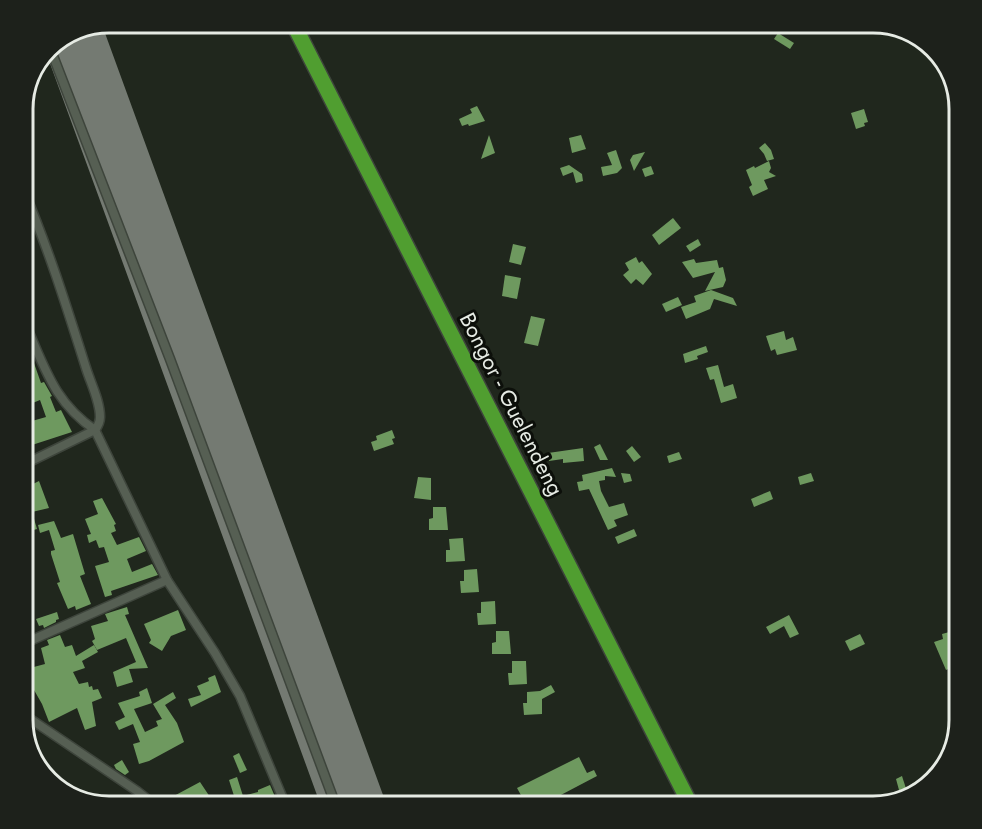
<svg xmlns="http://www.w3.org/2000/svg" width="982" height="829" viewBox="0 0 982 829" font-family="Jost,sans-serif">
  <rect width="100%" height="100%" fill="#20271d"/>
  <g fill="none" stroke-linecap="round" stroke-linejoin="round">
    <!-- runway -->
    <polyline stroke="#747a72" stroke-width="62" points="73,36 354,806"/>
  </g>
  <!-- building -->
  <g fill="#6e995f">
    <polygon points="778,33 794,43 790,49 774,39"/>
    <polygon points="477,106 485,121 469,126 468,124 462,126 459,119 472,113 470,109"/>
    <polygon points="864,109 868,122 864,123 865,126 856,129 851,113"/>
    <polygon points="489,135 495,153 481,159"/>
    <polygon points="581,135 586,149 572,153 569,138"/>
    <polygon points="765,143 771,150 774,159 767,161 764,154 759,148"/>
    <polygon points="616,150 622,168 617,173 603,176 601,167 612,165 607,153"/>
    <polygon points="645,152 634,171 630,160 633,155"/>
    <polygon points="769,161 771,168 769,172 776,176 764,180 768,189 753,196 749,187 752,185 746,170 754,166 755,168"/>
    <polygon points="569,165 582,174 583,181 576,183 573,172 563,176 560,168"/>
    <polygon points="651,166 654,174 645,177 642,169"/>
    <polygon points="673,218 681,228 659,245 652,235"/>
    <polygon points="698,239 701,245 690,252 686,246"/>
    <polygon points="513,244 526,247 521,265 509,262"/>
    <polygon points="636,257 639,263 642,261 652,274 643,285 636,279 631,284 623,275 629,270 625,263"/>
    <polygon points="694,259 696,263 717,260 719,268 723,267 726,280 723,287 705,291 715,272 693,278 682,262"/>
    <polygon points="505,275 521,278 517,299 502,296"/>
    <polygon points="711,290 733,298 737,306 714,299 710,309 686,319 681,307 696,302 694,296"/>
    <polygon points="678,297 682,305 666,312 662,304"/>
    <polygon points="531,316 545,319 538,346 524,343"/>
    <polygon points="784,331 786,340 793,337 797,350 777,355 775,349 771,351 766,336"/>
    <polygon points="706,346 708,352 697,356 698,359 685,363 683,354"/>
    <polygon points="29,349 41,383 44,382 52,396 50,397 56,412 61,410 72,432 32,445 25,423 46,417 40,400 23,407 23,388 32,383 25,365 23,366 23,351"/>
    <polygon points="718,365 724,387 733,384 737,398 721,403 714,379 710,380 706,368"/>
    <polygon points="392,430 395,438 392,439 394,444 374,451 371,442 377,440 376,436"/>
    <polygon points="600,444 608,460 600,460 594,447"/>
    <polygon points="632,446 641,457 634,462 626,451"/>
    <polygon points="583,448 584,461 563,463 563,459 549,461 548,453"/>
    <polygon points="679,452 682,459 669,463 667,456"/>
    <polygon points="612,468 616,477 605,476 605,480 599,481 601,491 609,507 624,503 628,515 614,520 617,526 608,530 589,489 579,491 577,482 583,481 582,475"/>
    <polygon points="621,473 630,474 632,481 624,483"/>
    <polygon points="811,473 814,481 800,485 798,477"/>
    <polygon points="418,477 431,478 431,500 414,498"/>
    <polygon points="39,481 49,508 32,512 37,529 23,533 23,489"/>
    <polygon points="770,491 773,499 754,507 751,499"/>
    <polygon points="102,498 116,524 114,525 116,531 111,533 117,545 139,537 146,551 127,559 132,572 152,564 158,575 111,591 112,595 105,597 95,566 109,562 104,547 99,548 96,540 89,543 87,535 91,534 85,519 98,514 93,501"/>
    <polygon points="433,507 446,507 448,530 429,530 429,519 433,518"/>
    <polygon points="54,521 61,538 73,534 85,574 80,576 91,604 76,610 75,606 68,609 57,583 60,582 51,554 51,551 55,550 49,530 40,533 38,525"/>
    <polygon points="634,529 637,536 618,544 615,537"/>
    <polygon points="463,538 465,561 446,562 446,550 450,550 449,539"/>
    <polygon points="477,569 479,592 461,593 460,581 464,581 464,570"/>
    <polygon points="495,601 496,624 478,625 477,613 481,613 481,602"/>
    <polygon points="127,607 129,614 125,615 148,668 129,669 133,682 117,687 113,672 136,662 126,638 97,650 92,641 95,639 91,626 108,621 105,614"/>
    <polygon points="178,610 186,630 171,636 162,651 149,643 151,640 144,624"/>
    <polygon points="57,612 59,619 56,620 56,622 44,628 43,625 39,626 36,619"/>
    <polygon points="789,615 799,634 790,638 784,626 770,634 766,627"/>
    <polygon points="496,631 509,631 511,654 492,654 492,643 496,642"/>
    <polygon points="953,631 957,645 950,648 957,665 946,670 934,642 943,639 942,634"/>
    <polygon points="860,634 865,644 850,651 845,641"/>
    <polygon points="60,635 65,647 72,645 76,656 94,645 98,652 82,661 85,668 73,672 79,684 88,682 89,687 92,686 93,690 98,689 102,698 92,702 96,726 85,730 77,708 49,722 42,704 30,683 26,672 23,673 23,650 25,650 30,668 45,664 41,648 49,645 47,640"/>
    <polygon points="512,661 526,661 527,684 509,685 508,673 512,673"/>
    <polygon points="215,675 221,692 191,707 188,699 201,695 197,686 209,681 208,678"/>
    <polygon points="551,685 555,692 542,699 542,714 524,715 523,703 527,703 527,692 540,691"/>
    <polygon points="147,688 152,703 134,709 145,732 158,726 156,721 162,719 153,704 173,692 176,698 165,705 177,723 184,742 149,761 139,764 133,744 140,742 133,724 119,730 115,722 125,717 118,703 140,696 139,692"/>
    <polygon points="239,753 247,770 240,773 233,756"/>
    <polygon points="579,757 587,773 594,770 597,776 538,807 527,806 517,788"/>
    <polygon points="122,760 129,772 125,775 116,769 114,765"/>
    <polygon points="902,776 909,798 902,801 896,779"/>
    <polygon points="237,777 243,796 258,792 258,790 270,785 279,806 216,806 216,805 235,799 229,780"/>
    <polygon points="200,782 210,797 199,803 202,806 179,806 172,797"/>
  </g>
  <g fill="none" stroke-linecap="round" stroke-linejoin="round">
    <!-- street casing -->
    <g stroke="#3e453c" stroke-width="11">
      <g id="street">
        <polyline points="50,48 170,359 336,806"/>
        <path d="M23 319C44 364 52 401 95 430L167 580 215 653 240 696 286 806"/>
        <path d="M23 465 95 430C98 426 100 423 100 417 100 401 91 384 86 368 67 308 48 247 23 189"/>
        <polyline points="23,644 167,580"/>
        <polyline points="23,714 137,791 156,806"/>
      </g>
    </g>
    <!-- highway casing -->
    <g stroke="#3e453c" stroke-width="18">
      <polyline id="highway" points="293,23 691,806"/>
    </g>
    <!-- street -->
    <use href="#street" stroke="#565f53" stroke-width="8"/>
    <!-- highway -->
    <use href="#highway" stroke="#509e30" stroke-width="15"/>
  </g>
  <g text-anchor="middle" stroke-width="6" stroke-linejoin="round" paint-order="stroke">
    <!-- street labels -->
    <g font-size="22" fill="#e6ebe4" stroke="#0c0f0a">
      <text transform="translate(512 404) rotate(63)" y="8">Bongor - Guelendeng</text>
    </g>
  </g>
  <!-- crop -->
  <path d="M0 0H982V829H0ZM109 33H873A76 76 0 0 1 949 109V720A76 76 0 0 1 873 796H109A76 76 0 0 1 33 720V109A76 76 0 0 1 109 33Z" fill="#1d211b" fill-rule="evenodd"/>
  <path fill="none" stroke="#e6ebe4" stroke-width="3" d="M109 33H873A76 76 0 0 1 949 109V720A76 76 0 0 1 873 796H109A76 76 0 0 1 33 720V109A76 76 0 0 1 109 33Z"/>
</svg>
